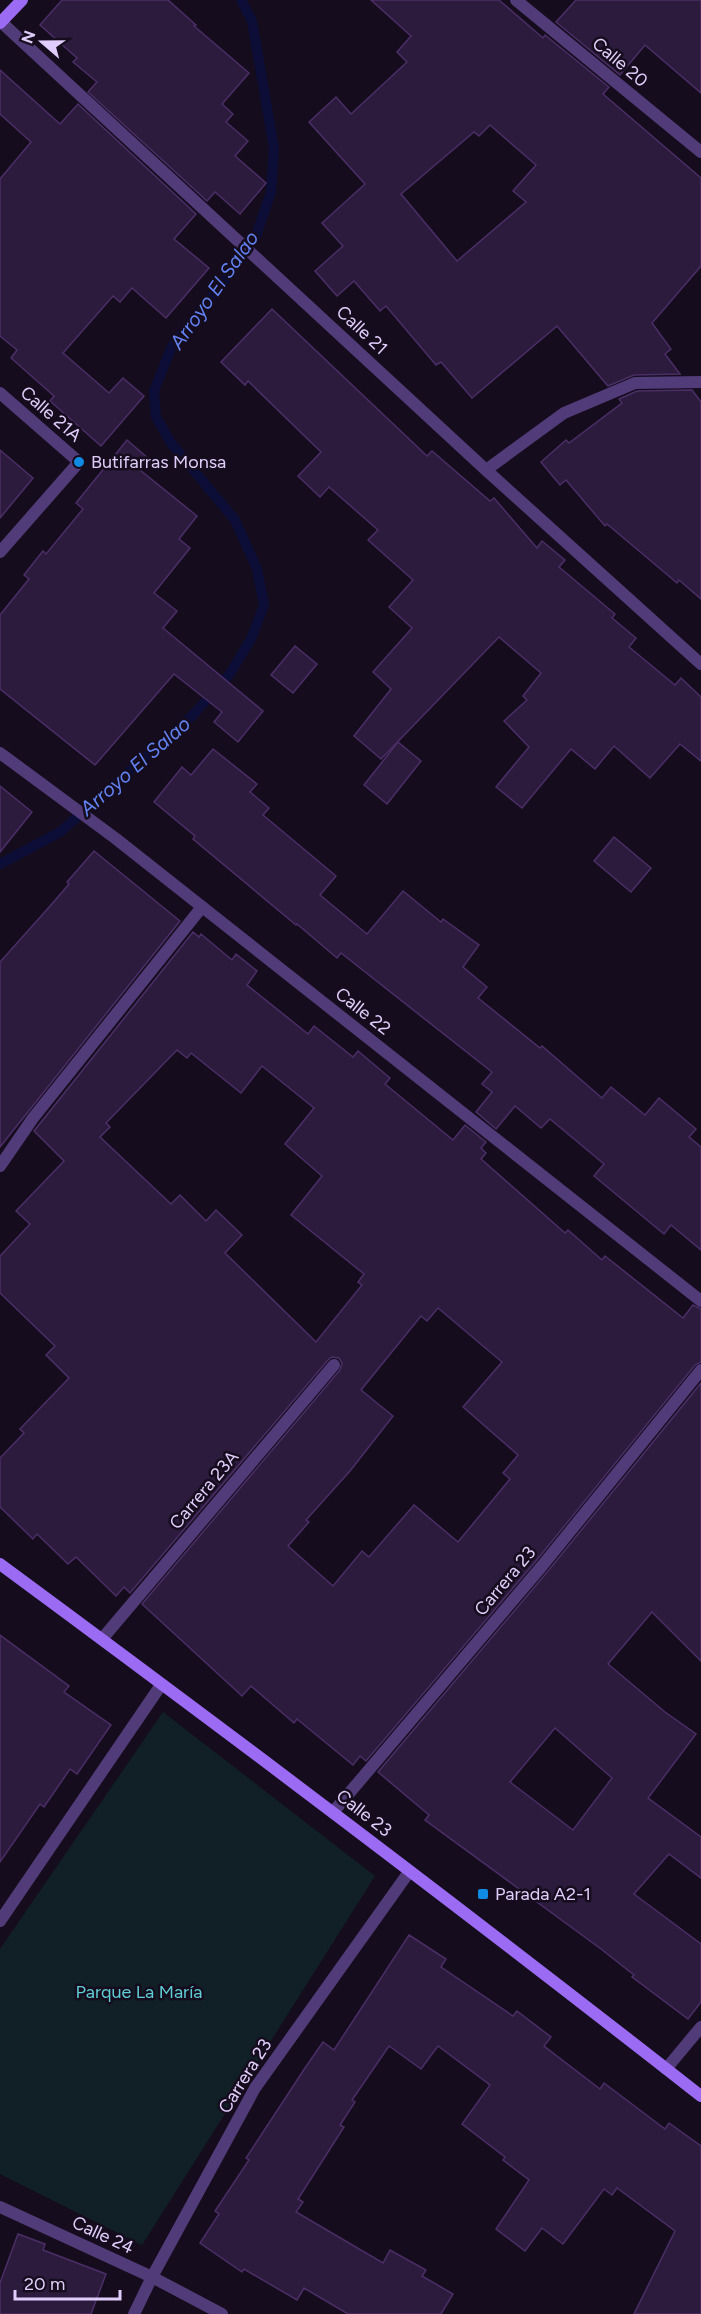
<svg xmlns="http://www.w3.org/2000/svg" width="701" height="2314" viewBox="0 0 701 2314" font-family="Figtree,sans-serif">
  <rect width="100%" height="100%" fill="#150d1d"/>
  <!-- green -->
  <polygon fill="#112026" points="163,1712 375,1876 142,2245 0,2174 0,1949"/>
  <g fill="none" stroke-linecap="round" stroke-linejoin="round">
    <!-- stream -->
    <polyline stroke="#0c0e37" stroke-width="10" points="0,864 60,832 191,717 229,675 251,639 264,605 257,569 235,520 171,443 156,417 154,391 172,346 227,277 256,236 271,192 274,148 252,21 241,0"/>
  </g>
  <!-- building -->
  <g fill="#2c1b3d" stroke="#4c2e67" stroke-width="1.5" fill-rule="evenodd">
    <polygon points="62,0 168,0 196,25 194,26 249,73 222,104 233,114 226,122 248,141 235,156 266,183 240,214 215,192 207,201 88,92 97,82 73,62 77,58 40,25"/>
    <path d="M371 0H499L543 38 545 35 609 87 603 94 701 178V266L652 323 671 349 665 354 680 374 634 375 608 386 557 326 472 398 441 362 436 365 386 306 380 311 354 281 337 296 315 271 343 246 322 223 365 184 309 122 336 97 351 114 407 62 397 52 411 36ZM490 125 536 165 513 191 526 202 457 261 401 194 474 132 479 136Z"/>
    <polygon points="576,0 701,0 701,93 645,45 620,75 556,22"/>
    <polygon points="0,70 60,124 78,104 196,214 174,239 209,268 166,318 132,288 120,302 113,296 63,353 109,393 123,378 144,396 101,446 50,401 54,396 11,358 17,350 0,336 0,179 31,142 0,114"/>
    <polygon points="272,309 427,456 432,451 490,501 494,498 537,548 542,541 565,560 559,567 615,614 612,618 636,638 629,647 675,685 681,678 701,697 701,761 680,744 650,778 614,746 595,769 571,749 522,808 496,787 529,747 504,721 527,700 523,696 541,673 499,637 381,759 354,736 391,689 373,672 412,628 389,607 413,580 368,540 378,530 329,487 320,497 298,476 321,452 248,381 245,385 221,362"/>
    <polygon points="692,390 701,402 701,599 679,580 677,583 607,524 605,526 566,480 560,485 541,462 566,440 569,443 622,403 619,399 637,391"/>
    <polygon points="127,440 150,460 140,470 197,516 179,539 190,548 154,593 177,611 163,628 263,711 238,742 214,722 222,712 174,674 95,765 0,689 0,615 29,579 24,575 43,551 46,554 83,509 76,503"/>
    <polygon points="0,450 33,478 0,518"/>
    <polygon points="295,646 317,664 293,693 271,675"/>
    <polygon points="398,742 421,761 387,804 364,785"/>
    <polygon points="213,749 257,784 250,792 269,808 263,815 336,876 320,895 367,934 403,891 441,922 443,919 479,945 463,967 487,987 478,998 540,1048 542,1046 602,1098 611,1087 645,1115 659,1098 696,1129 689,1137 701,1147 701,1250 671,1225 664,1234 594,1176 604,1164 550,1119 541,1128 515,1106 496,1129 476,1112 492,1092 482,1084 492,1072 341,953 337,958 297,924 296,925 193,839 195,836 154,802 182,767 191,775"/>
    <polygon points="0,786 32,812 0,852"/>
    <polygon points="614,837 651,868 631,892 594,861"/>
    <polygon points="94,851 180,921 0,1147 0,962 51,905 69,884 67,882"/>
    <path d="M193 932 199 937 201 934 232 960 236 954 257 971 247 985 308 1034 314 1026 353 1057 358 1051 390 1078 385 1084 453 1140 465 1125 486 1142 481 1148 486 1153 481 1159 565 1233 568 1230 602 1260 605 1256 683 1318 693 1305 701 1309V1362L695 1365 536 1561 366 1761 360 1756 353 1765 297 1719 294 1723 251 1686 242 1696 142 1604 340 1370 342 1363 339 1358 332 1357 328 1360 130 1593 124 1587 116 1596 76 1557 68 1564 37 1534 33 1539 0 1507V1458L24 1433 20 1429 69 1378 46 1355 55 1346 0 1293V1256L30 1224 16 1211 64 1161 34 1131ZM177 1050 187 1058 191 1053 241 1093 262 1066 314 1108 285 1144 322 1176 291 1215 364 1274 358 1282 362 1285 316 1342 225 1253 242 1235 216 1210 206 1221 180 1195 171 1204 100 1137 110 1127 106 1123ZM438 1308 502 1362 463 1407 518 1455 503 1473 510 1479 458 1542 414 1505 369 1557 362 1551 333 1586 288 1546 309 1522 306 1520 350 1471 393 1416 361 1390 421 1316 427 1321Z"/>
    <path d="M701 1383V1661L652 1612 608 1664 665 1712 696 1734 648 1798 701 1837V1878L669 1854 634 1894 701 1944V2002L688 2019 632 1977 634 1975 601 1949 425 1820 429 1815 378 1772 548 1571ZM555 1728 612 1778 573 1830 510 1782Z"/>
    <polygon points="0,1635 69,1686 64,1692 111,1725 77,1774 70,1769 44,1807 40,1804 0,1862"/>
    <polygon points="409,1935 446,1959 441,1967 513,2016 517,2011 551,2037 544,2046 600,2089 604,2083 665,2129 669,2123 701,2146 701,2314 634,2314 675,2231 617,2188 612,2195 604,2189 563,2244 542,2228 525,2251 496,2229 529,2180 503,2160 505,2157 462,2124 490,2085 438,2046 421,2069 389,2046 352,2100 355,2102 340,2125 344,2127 298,2199 303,2202 296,2212 383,2263 390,2250 426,2270 422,2276 453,2294 441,2314 348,2314 304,2288 297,2300 244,2269 242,2272 200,2243 219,2214 215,2211 249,2160 246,2158 305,2068 323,2042 334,2050"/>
    <polygon points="18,2234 45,2244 43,2250 106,2274 91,2314 0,2314 0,2283"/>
  </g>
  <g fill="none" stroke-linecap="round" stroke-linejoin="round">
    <!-- lane -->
    <polyline stroke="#523b79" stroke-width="12" points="102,1639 334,1365"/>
    <!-- street -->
    <g stroke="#523b79" stroke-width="12">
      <polyline points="516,0 701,152"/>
      <polyline points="0,21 486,470 701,664"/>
      <polyline points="0,393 79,462 0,552"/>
      <polyline points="486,470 564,413 635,383 701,382"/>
      <polyline points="0,753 115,838 701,1301"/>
      <polyline points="0,1166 33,1118 202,907"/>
      <polyline points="334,1811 542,1566 701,1370"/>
      <polyline points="0,1921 161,1685"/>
      <polyline points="666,2069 701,2027"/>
      <polyline points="0,2207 152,2277 222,2314"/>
      <polyline points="134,2314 152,2277 255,2088 409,1872"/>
    </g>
    <!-- secondary -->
    <g stroke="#9b6bf4" stroke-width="12">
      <polyline points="0,23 22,0"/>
      <path d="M0 1564C236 1738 470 1915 701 2096"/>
    </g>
  </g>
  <!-- markers -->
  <g fill="#108be4" stroke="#150d1d" stroke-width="2">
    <circle cx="79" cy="462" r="6"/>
    <rect x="477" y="1888" width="12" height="12" rx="3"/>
  </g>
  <g text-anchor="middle" stroke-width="5" stroke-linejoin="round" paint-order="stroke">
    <!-- street labels -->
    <g font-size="18" fill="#e1cdfb" stroke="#150d1d">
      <text transform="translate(620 62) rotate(40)" y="6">Calle 20</text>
      <text transform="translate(362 330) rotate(43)" y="6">Calle 21</text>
      <text transform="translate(51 414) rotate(41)" y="6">Calle 21A</text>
      <text transform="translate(363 1011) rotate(38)" y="6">Calle 22</text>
      <text transform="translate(204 1490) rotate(-50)" y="6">Carrera 23A</text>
      <text transform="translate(505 1581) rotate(-50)" y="6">Carrera 23</text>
      <text transform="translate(364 1813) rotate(38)" y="6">Calle 23</text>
      <text transform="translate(245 2076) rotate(-58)" y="6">Carrera 23</text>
      <text transform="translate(103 2235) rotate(25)" y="6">Calle 24</text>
    </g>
    <!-- poi labels -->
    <g font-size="18" fill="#e1cdfb" stroke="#150d1d" text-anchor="start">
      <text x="91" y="468">Butifarras Monsa</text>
      <text x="495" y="1900">Parada A2-1</text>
    </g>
    <!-- park labels -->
    <g font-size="18" fill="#5fcdd5" stroke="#150d1d">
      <text x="139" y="1998">Parque La María</text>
    </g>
    <!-- water labels -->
    <g font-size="20" font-style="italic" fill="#6282f4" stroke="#150d1d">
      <text transform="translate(214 290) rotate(-55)" y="7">Arroyo El Salao</text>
      <text transform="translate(135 766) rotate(-41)" y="7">Arroyo El Salao</text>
    </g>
  </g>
  <!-- north arrow -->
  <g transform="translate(42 42) rotate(290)" stroke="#150d1d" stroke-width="4.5" paint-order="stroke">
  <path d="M0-4.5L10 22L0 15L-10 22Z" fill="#e1cdfb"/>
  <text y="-9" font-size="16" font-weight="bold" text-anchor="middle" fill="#e1cdfb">N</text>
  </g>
  <!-- scale -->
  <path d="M15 2290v9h105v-9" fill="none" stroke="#e1cdfb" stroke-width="3"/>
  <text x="24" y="2290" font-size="18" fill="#e1cdfb" stroke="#150d1d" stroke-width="4.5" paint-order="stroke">20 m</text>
</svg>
